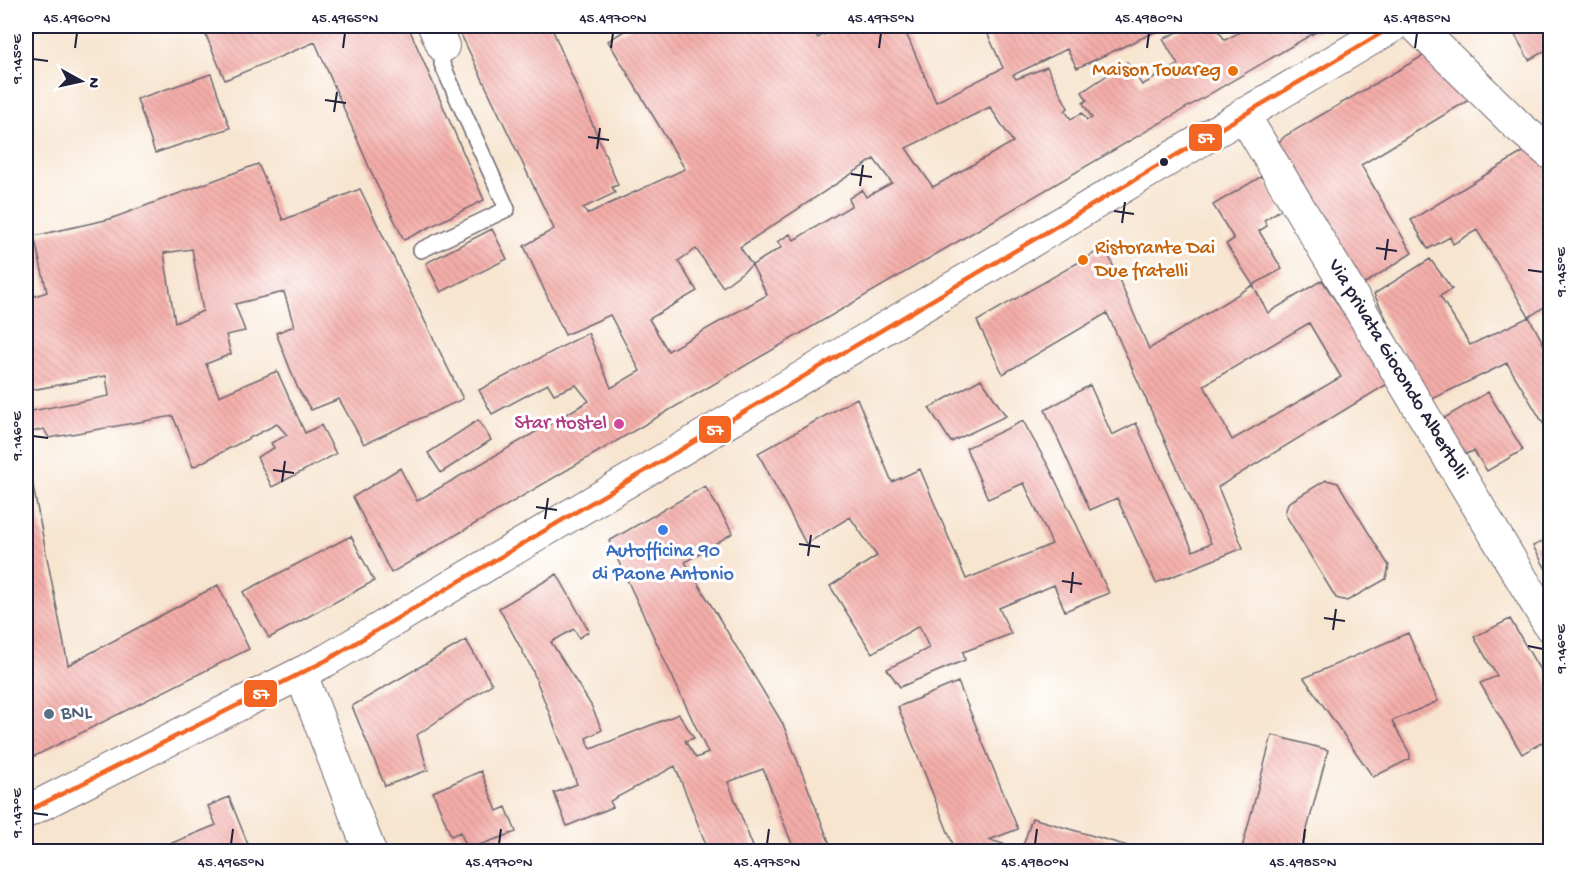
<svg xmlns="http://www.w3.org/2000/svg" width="1576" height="877" font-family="'Gochi Hand',sans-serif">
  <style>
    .building { fill: url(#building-back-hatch); fill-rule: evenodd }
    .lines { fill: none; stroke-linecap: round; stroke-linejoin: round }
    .service-casing { stroke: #6d666f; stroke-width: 18 }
    .minor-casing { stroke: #6d666f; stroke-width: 34 }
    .service { stroke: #fff; stroke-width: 15 }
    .minor { stroke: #fff; stroke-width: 32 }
    .bus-1-casing { stroke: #fff; stroke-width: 9 }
    .bus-1 { stroke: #f26522; stroke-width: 4.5 }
    .ticks { fill: none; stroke: #22223b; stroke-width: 2 }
    .food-dot { fill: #e8710a; stroke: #fff; stroke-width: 2 }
    .bus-dot { fill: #22223b; stroke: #fff; stroke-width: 2 }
    .hotel-dot { fill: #d1479c; stroke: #fff; stroke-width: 2 }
    .shop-dot { fill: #3f7fe0; stroke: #fff; stroke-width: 2 }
    .service-dot { fill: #5c6f8a; stroke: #fff; stroke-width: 2 }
    .labels { text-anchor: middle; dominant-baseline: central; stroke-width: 6; stroke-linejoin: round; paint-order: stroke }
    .food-label { font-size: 20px; fill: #c56008; stroke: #fff; text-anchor: end }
    .street-label { font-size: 20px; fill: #22223b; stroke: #fff }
    .hotel-label { font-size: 20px; fill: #b23c85; stroke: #fff; text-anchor: end }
    .shop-label { font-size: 20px; fill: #366cbe; stroke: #fff }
    .service-label { font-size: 20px; fill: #4e5e75; stroke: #fff; text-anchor: start }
    .line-badge { stroke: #fff; stroke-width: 2 }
    .badge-label { font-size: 16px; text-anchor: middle; font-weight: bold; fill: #fff }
    .neatline { fill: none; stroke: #22223b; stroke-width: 2 }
    .ticks-label { font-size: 15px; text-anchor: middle; fill: #22223b }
  </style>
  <defs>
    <pattern id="building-back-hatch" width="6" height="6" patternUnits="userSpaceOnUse" patternTransform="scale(1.5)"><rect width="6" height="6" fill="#f4ada9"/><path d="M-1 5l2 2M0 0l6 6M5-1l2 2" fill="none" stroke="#d19592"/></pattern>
  </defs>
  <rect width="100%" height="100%" fill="#fff"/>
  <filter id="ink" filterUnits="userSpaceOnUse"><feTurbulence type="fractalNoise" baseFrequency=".0167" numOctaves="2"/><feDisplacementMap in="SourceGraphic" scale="12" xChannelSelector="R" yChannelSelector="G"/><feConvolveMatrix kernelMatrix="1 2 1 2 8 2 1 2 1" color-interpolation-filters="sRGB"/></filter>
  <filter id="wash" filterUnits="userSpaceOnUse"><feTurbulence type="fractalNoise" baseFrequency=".008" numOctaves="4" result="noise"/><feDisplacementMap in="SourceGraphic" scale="24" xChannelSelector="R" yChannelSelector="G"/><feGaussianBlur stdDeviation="1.35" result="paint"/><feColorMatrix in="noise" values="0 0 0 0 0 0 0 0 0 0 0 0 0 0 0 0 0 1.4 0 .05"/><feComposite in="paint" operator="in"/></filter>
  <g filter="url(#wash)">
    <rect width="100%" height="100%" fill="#f7e5d0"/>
    <g id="blocks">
      <path class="building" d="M202,26H408L484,200L404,240L376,183L315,42L225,80Z
        M457,26H551L618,185L612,187L615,193L583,208L587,214L685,169L608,41L632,26H810L818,38L839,26H903L936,102L1003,68L984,26H1106L1108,28L1114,26H1168L1077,68L1067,49L1013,75L1016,79L1047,67L1068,108L1065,111L1071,119L1082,113L1087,120L1092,118L1083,103L1087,100L1082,92L1127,62L1142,85L1178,65L1163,39L1190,26H1215L1225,40L1251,26H1326L391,573L353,497L400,468L417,501L589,401L576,385L554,394L548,384L492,414L479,390L588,333L611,388L640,371L610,315L565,335L524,246L554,229ZM990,107L1013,142L933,187L906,148ZM874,159L892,183L866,197L862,190L849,198L851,206L794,240L790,234L777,242L782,247L752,265L767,295L668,351L649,319L697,291L678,261L696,249L723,287L752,265L740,247Z
        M1510,26H1550V48L1529,60Z
        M1426,54L1472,98L1361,165L1412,253L1361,286L1278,150L1279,142L1285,136Z
        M211,74L230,128L155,153L137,99Z
        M1528,149L1550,168V303L1529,317L1477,230L1453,244L1450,237L1428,249L1411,220Z
        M258,164L283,220L360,189L463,399L364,444L339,399L311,410L298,389L276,333L294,326L284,292L235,304L245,331L226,335L231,354L206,364L219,396L277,371L305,433L321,425L336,454L272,487L257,457L274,448L271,443L287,435L277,424L193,467L173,416L49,438L44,429L26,433V412L109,396L106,376L26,391V314L32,313L26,299L47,292L34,236L110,219ZM192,249L203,311L175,323L164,253Z
        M1262,176L1282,209L1264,220L1267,226L1259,231L1282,269L1253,285L1226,244L1234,239L1213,205Z
        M492,229L507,259L441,292L426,263Z
        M1105,247L1149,349L1253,285L1268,313L1322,280L1389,383L1218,487L1243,548L1156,583L1117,498L1090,510L1045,410L1090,385L1112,435L1136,423L1193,551L1211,543L1107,313L1003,374L977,321ZM1309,323L1341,377L1232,440L1204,385Z
        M1430,259L1452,289L1440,296L1470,345L1529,317L1550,356V440L1543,423L1507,363L1432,399L1413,373L1374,294Z
        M981,379L1006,416L951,442L929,408Z
        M1488,392L1523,450L1487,471L1474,451L1462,455L1441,420Z
        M857,398L892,482L920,469L966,579L1052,544L1024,483L988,499L966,448L1023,421L1050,469L1109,593L1065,611L1054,585L999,608L1011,634L963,652L965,660L900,687L887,669L929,648L919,626L872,653L830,586L877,556L850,517L806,544L758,453Z
        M478,420L491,440L441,473L428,453Z
        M26,450L68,665L218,585L249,649L33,757L26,721Z
        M1326,480L1338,483L1389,566L1386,579L1347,601L1336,598L1285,514L1288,503Z
        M705,486L733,533L685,562L783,724L833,852H795L763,769L728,782L755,852H709L675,766L610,801L613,807L567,826L554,793L577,784L532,669L499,608L557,574L589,631L579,638L574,629L551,642L591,705L602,730L586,738L591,749L679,714L694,738L685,741L696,758L708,753L609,541Z
        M351,536L374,581L269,638L243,592Z
        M1550,538V576L1533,546Z
        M1510,619L1550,687V738L1522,754L1480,683L1497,676L1474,637Z
        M1408,633L1438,701L1392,721L1410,754V759L1373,777L1304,678Z
        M466,640L492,684L417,735L428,770L385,786L352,706Z
        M958,682L1018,829L989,840L1022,849L1032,818L1148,852H978L972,850L956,852L898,707Z
        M1272,735L1328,750L1301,852H1241Z
        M481,771L497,811L506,807L516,832L468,849L460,832L451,836L433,792Z
        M229,797L251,852H150L216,825L208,806Z"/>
    </g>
  </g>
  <g filter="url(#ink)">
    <use href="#blocks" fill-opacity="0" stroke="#6d666f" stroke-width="1.5"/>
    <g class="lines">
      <defs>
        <path id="service" d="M421,250L507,209L442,64L443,46"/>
        <path id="minor" d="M434,26L443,46
          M1416,26L1518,126L1550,153
          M1243,114L1550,626
          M301,674L370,852
          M26,812L327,660L1393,26"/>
      </defs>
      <use href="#service" class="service-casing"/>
      <use href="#minor" class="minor-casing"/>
      <use href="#service" class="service"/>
      <use href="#minor" class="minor"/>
      <defs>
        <path id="bus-1" d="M26,812L327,660L1393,26"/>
      </defs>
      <use href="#bus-1" class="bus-1-casing"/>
      <use href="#bus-1" class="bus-1"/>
    </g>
  </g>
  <path class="ticks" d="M75,48L77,33M343,48L345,33M611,48L613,33M879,48L881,33M1147,48L1149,33M1415,48L1417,33M33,59L48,61M325,100L346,103M334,112L337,92M588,137L609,140M597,149L600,128M851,174L872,177M860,186L863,165M1114,211L1134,214M1122,223L1125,202M1376,248L1397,251M1385,260L1388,239M1528,270L1543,272M33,436L48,438M273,470L294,473M282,482L285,461M536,507L557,510M545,519L548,498M799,544L820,547M808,556L811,535M1062,581L1082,584M1071,593L1073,572M1324,618L1345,621M1333,630L1336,609M1528,646L1543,649M33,813L48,815M231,844L233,829M499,844L501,829M767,844L769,829M1035,844L1037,829M1303,844L1305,829"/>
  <g class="food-dot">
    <circle cx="1233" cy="71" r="6"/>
    <circle cx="1083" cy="260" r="6"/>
  </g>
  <circle class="bus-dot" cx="1164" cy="162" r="5"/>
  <circle class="hotel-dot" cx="619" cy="424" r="6"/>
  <circle class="shop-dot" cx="663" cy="530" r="6"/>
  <circle class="service-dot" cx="49" cy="714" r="6"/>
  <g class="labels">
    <g class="food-label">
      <text x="1221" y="71">Maison Touareg</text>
      <text x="1095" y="249" text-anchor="start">Ristorante Dai<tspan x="1095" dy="23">Due fratelli</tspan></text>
    </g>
    <g class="street-label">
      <text transform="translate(1397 370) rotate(59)">Via privata Giocondo Albertolli</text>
    </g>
    <g class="hotel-label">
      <text x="607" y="424">Star Hostel</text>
    </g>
    <g class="shop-label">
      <text x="663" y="552">Autofficina 90<tspan x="663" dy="23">di Paone Antonio</tspan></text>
    </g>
    <g class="service-label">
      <text x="61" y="714">BNL</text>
    </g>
  </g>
  <g class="line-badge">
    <rect x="1188" y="123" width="35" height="29" rx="6" fill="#f26522"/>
    <rect x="698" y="415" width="34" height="29" rx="6" fill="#f26522"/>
    <rect x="243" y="679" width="35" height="29" rx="6" fill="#f26522"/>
  </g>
  <g class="badge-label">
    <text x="1206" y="143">57</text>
    <text x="715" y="435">57</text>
    <text x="261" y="699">57</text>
  </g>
  <rect width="1576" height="877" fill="none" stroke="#fff" stroke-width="66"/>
  <g transform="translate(81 81) rotate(98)" stroke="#ffffff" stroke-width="4.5" paint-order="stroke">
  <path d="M0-4.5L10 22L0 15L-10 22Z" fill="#22223b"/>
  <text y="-9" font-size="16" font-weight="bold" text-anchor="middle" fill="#22223b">N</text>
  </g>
  <rect x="33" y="33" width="1510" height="811" class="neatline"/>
  <g class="ticks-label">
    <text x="77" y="22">45.4960°N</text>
    <text x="345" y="22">45.4965°N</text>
    <text x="613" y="22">45.4970°N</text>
    <text x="881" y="22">45.4975°N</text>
    <text x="1149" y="22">45.4980°N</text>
    <text x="1417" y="22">45.4985°N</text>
    <text transform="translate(16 59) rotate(-90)" y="5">9.145°E</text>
    <text transform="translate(1560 272) rotate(-90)" y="5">9.145°E</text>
    <text transform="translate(16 436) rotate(-90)" y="5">9.146°E</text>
    <text transform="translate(1560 649) rotate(-90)" y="5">9.146°E</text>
    <text transform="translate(16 813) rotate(-90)" y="5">9.147°E</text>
    <text x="231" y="866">45.4965°N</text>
    <text x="499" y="866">45.4970°N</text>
    <text x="767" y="866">45.4975°N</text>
    <text x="1035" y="866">45.4980°N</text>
    <text x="1303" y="866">45.4985°N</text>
  </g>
</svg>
